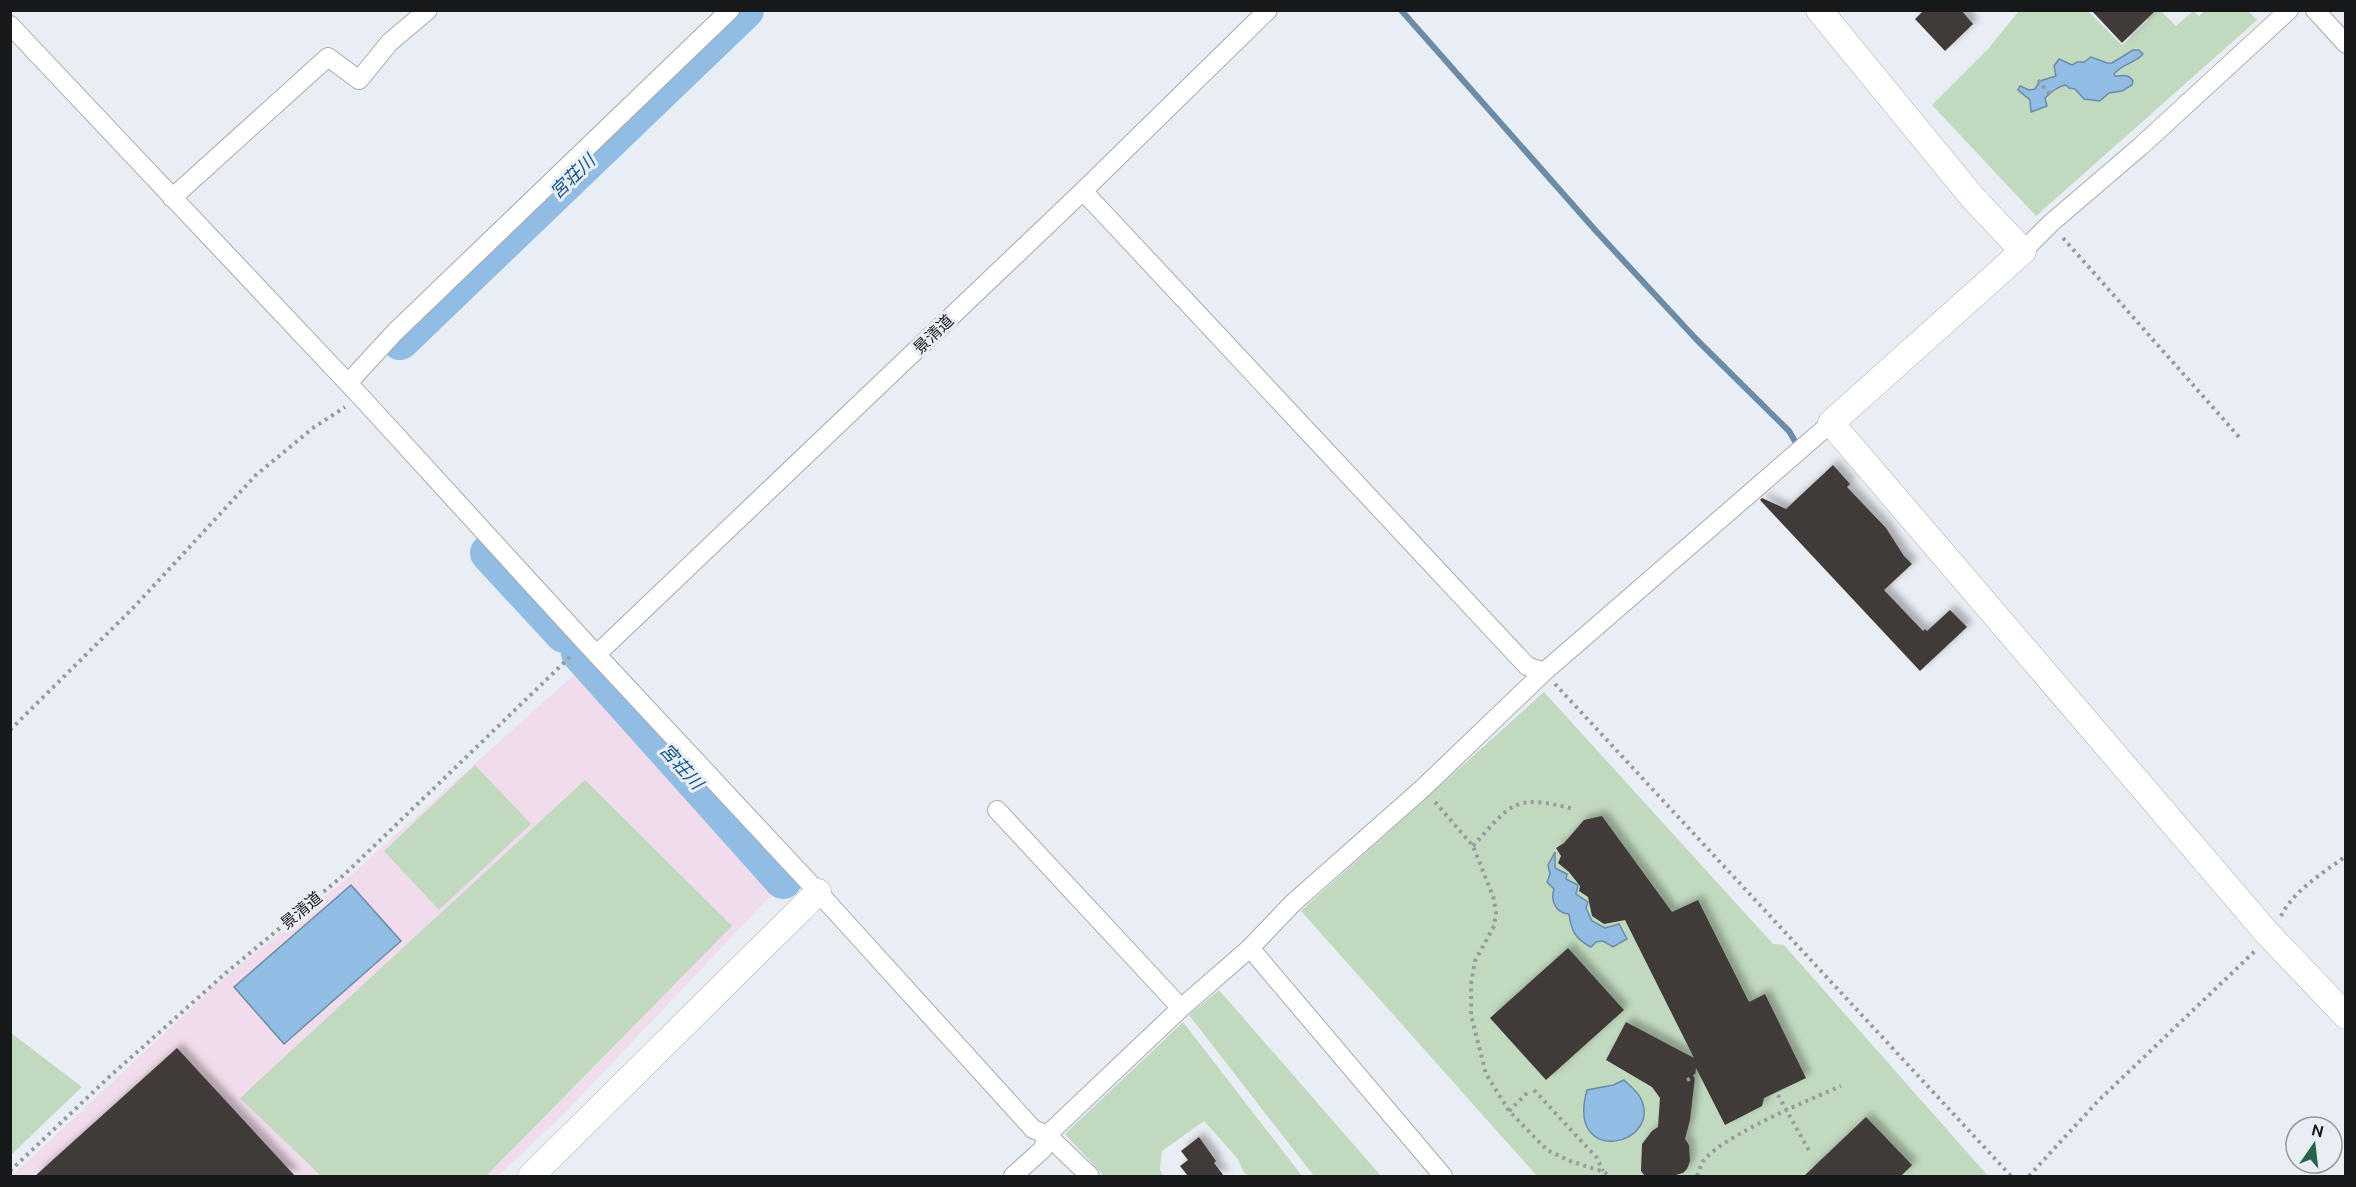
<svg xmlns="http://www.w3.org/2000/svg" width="2356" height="1187" font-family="Ubuntu,'Noto Sans JP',sans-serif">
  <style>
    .education { fill: #f1dceb }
    .green { fill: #c1d9bf }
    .water { fill: #91bce3; stroke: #6c8ba7; stroke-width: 1.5 }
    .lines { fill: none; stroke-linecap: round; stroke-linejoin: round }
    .stream { stroke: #6c8ba7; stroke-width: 6 }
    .river { stroke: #91bce3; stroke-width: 38 }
    .building { fill: #3f3b37; filter: url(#shadow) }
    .street-casing { stroke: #a6aaaf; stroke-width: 20 }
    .secondary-casing { stroke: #a6aaaf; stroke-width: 27 }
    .path { stroke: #989a9f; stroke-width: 4; stroke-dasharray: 3 4.5; stroke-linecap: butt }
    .street { stroke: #fff; stroke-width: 18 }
    .secondary { stroke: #fff; stroke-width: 26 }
    .labels { text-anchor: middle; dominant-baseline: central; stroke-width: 6; stroke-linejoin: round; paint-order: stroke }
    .street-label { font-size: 16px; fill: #17181a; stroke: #e9edf4 }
    .water-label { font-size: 18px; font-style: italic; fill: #105384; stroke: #e9edf4 }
  </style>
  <defs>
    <filter id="shadow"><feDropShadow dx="5.5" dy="-5.5" stdDeviation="3" flood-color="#0004"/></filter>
  </defs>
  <rect width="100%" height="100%" fill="#e9edf4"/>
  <path class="education" d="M578,671L778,888L563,1115L498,1176H12L217,984L350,876Z"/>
  <path class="green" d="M2019,11H2088L2122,45L2148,20L2146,17L2153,11H2161L2176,26L2193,11L2199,16L2205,11H2248L2257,20L2036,216L1932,105L1988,49Z
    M1544,692L1773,944L1784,945L1988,1176H1537L1301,911Z
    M475,765L531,824L439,910L384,851Z
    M585,780L732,926L486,1176H321L240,1098Z
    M1219,990L1381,1176H1314L1189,1015Z
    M1183,1022L1302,1176H1250L1244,1173L1238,1159L1204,1121L1162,1151L1160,1169L1163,1176H1104L1065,1134Z
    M11,1033L82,1087L11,1155Z"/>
  <path class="water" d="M2133,50H2139L2143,54C2134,64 2123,63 2114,74L2115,76C2122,76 2128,73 2133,81L2132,85L2122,91L2109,93L2100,101L2084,99L2075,89L2069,88L2066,85C2058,86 2050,93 2045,98L2047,106L2031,112L2030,100L2018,90L2020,86L2029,90L2035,89L2040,81L2056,76L2054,66L2059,59L2072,65L2077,62H2084L2091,57L2107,63H2112Z
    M1555,852V868L1567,874L1566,879L1578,885L1576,894L1588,902L1586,908L1592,921L1605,928L1619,924L1627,939L1613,947L1603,941L1596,942L1591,947C1575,939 1571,930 1569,914C1556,913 1550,901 1554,889L1547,882L1550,874L1548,865Z
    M351,885L401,941L284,1044L234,987Z
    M1624,1080C1629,1085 1636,1090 1640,1097C1665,1145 1565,1169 1587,1090L1613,1085Z"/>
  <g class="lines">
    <path class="stream" d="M1401,10L1596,231L1696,339L1789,431L1796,443"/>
    <path class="river" d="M400,341L745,10
      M489,553L564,634
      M580,653L783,880"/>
  </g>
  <path class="building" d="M1924,10H1961L1973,24L1945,51L1915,19Z
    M2091,10H2156L2122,43Z
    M1833,465L1850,484L1847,487L1886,528L1904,556L1912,564L1884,590L1923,631L1925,629L1927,631L1950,610L1967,627L1920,671L1760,500L1762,498L1786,509Z
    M1602,816L1672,912L1698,900L1749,1002L1765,994L1806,1078L1764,1098L1762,1106L1725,1125L1696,1068L1690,1120L1685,1139L1689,1145L1690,1161L1687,1169L1683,1173L1672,1176H1645L1641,1171L1642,1144L1652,1131L1658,1127L1660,1098L1652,1087L1606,1060L1626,1022L1694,1058L1625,920L1604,924L1592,916L1588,897L1579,891L1580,886L1569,872L1558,863L1561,856L1556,848L1564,843L1584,820Z
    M1568,948L1624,1010L1546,1080L1490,1018Z
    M177,1048L295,1176H35Z
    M1866,1117L1912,1165L1901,1176H1804Z
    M1199,1137L1216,1161L1214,1163L1224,1176H1188L1180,1166L1188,1160L1181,1151Z"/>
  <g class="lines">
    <defs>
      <path id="street" d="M2315,10L2346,44
        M10,25L361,397L584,641L818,892L1033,1129L1047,1135L1090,1176
        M1083,191L1527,666L1544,672
        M172,198L328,57L359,80L390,42L428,10
        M2023,251L2051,223L2141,146L2289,10
        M348,383L395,332L730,10
        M597,654L1083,191L1268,10
        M997,810L1181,1008
        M1250,948L1443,1176
        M1013,1176L1043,1149L1047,1135L1181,1008L1250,948L1293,903L1423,788L1544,672L1831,423"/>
      <path id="secondary" d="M1819,10L1973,198L2023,251L1831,423L2267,933L2346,1016
        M531,1176L818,892"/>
    </defs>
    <use href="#street" class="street-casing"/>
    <use href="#secondary" class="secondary-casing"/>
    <path class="path" d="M2038,80L2050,95
      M2063,238L2240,438
      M1555,684L2011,1176
      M10,730L135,606L256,475L313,428L345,407
      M1435,802L1473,846L1494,899L1496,913L1494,926L1475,961L1471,984V1015L1486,1074L1509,1111L1547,1150L1570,1161L1604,1172L1610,1176
      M1473,846C1513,802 1513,794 1574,809
      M2281,916C2294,890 2323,873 2346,856
      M1687,1080L1698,1075
      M1534,1090L1597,1158L1603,1171
      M1778,1095L1811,1154
      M1509,1111L1527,1093
      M10,1171L108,1078L227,972L345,874L573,654
      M1697,1176C1699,1172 1700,1167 1702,1163C1717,1138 1811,1099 1841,1086
      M2029,1176L2098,1101L2255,951"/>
    <use href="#street" class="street"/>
    <use href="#secondary" class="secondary"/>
  </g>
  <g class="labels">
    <g class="street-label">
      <text transform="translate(933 334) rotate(-44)">景清道</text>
      <text transform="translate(301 910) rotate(-40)">景清道</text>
    </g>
    <g class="water-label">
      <text transform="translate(572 176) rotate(-44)">宮荘川</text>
      <text transform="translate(682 766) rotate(48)">宮荘川</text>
    </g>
  </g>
  <rect width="2356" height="1187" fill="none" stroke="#17181a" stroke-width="24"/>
  <g transform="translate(2314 1145) rotate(14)"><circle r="28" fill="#e9edf4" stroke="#95989d" stroke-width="1.5"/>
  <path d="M0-4.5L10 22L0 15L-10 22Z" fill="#28644d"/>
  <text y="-9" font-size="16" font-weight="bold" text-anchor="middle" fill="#17181a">N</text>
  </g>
</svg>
